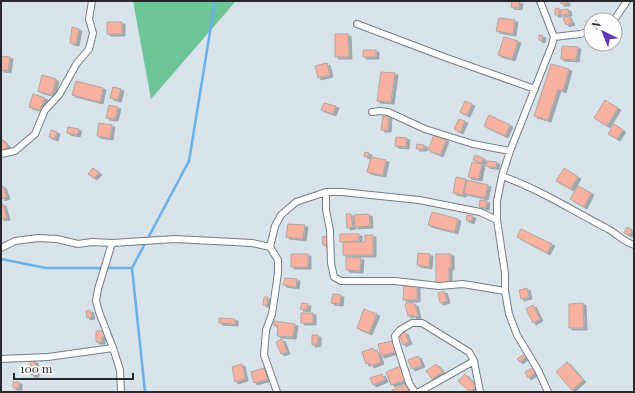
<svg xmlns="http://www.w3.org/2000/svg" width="635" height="393" font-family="'Playfair Display',serif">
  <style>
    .forest { fill: #6dc598 }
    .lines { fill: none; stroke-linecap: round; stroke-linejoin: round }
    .stream { stroke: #69b1e8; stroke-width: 2.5 }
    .building { fill: #f8b29f; stroke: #b1a5a2; filter: url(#shadow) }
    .minor-casing { stroke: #747d84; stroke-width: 8 }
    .minor { stroke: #fff; stroke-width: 6 }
  </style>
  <defs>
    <filter id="shadow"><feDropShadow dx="3" dy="2" stdDeviation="0" flood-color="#0004"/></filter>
  </defs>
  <rect width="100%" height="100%" fill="#d9e3ea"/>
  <path class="forest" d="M133,1H236L151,99Z"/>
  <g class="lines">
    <path class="stream" d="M1,259L46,268H132
      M145,392L132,268L189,161L215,1"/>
  </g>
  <path class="building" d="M512,1L520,2L519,8L511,7Z
    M561,1H567V4H561Z
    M559,8V15H555V9Z
    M568,9L569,14L561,15L560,10Z
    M568,16L572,23L566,25L563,18Z
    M499,18L515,20L513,34L496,31Z
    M107,22H122V34H107Z
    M72,27L79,29L76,44L70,43Z
    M335,34H348L349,57H335Z
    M539,35L543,36L542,41L539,40Z
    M504,37L518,41L512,59L498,55Z
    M562,46L578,47L576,60L561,59Z
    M363,50H376V57H363Z
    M1,56L10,57L8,71L1,70Z
    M327,63L330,75L318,78L315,66Z
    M551,64L569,69L563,91L558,89L548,120L534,116Z
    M381,72L395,73L391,102L377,101Z
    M42,75L56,79L52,95L38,91Z
    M76,81L103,88L100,102L72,95Z
    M113,87L121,89L118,100L110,98Z
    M33,94L45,98L40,110L29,107Z
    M605,100L618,108L607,126L594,118Z
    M465,101L472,104L467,115L460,112Z
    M324,103L336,106L333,114L321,110Z
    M109,105L118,107L115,119L106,118Z
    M489,115L510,125L505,136L484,126Z
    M383,116H389L388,130H381Z
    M459,119L465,121L460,132L454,129Z
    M99,123L112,125L110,138L97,136Z
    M614,124L623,130L617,139L608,134Z
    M68,127L79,129L77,135L67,133Z
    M51,130L57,132L55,139L49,137Z
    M434,135L446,140L440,155L428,150Z
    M396,137L407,138L406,147L395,146Z
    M1,139H2L8,146L1,152Z
    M417,144L424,145V149H416Z
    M365,152L369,153V157L364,156Z
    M475,155L483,158L482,163L473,160Z
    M371,157L386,160L383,175L367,172Z
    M487,161L497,162L496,168L486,166Z
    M472,162L482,164L479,179L468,177Z
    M93,168L99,173L94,178L88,174Z
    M564,168L578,177L571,189L556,181Z
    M456,177L466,179L463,195L453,193Z
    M467,180L488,185L485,198L464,193Z
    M1,186H3L7,197L2,199Z
    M578,186L591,193L584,207L570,199Z
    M480,200L487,201L486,208L479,207Z
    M1,204H3L7,218L1,219Z
    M432,212L458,219L455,232L428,225Z
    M346,214H351L353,227L347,228Z
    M369,214L370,226L355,227L354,215Z
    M467,215L473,216L471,222L466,220Z
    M288,224L305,225L303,239L286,237Z
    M627,227L632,230L629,235L624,233Z
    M521,229L552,244L547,253L517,237Z
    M340,234H359V241L340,242Z
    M365,235H373V255H343V242H365Z
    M329,236V245H323L322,237Z
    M418,253L430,254L429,267L417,265Z
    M291,254H308V267H291Z
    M436,254H451V268H449V283H436Z
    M346,257L361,258L360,271L346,270Z
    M285,278L297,279L296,287L283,285Z
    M404,286H417V300H403Z
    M527,288L529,297L521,299L519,290Z
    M444,291L447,301L440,303L438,293Z
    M333,294L341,295L340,304L331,303Z
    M264,297H268L267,305H263Z
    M411,302L412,304H415L418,316L414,317L413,315L408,316L405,304Z
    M302,303L308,304L307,310L300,309Z
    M583,303L584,328H569V304Z
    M533,305L540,319L533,323L526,309Z
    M364,309L377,314L369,333L357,328Z
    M90,310L92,317L87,318L86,311Z
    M301,313H313V323H301Z
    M219,318L235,319V324L219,323Z
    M274,321L295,324L293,337L277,336L278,326H274Z
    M96,331H106V337H102V342H96Z
    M405,332L409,342L403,345L399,334Z
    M312,335H318V344L312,345Z
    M282,339L287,352L281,354L276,342Z
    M393,341L395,352L381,356L378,344Z
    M373,348L375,351L377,350L381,362L371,366L370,363L366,364L362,352Z
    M523,355L525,358L520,362L517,359Z
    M418,356L422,365L412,369L408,360Z
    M30,361H35L36,375H31Z
    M567,362L583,380L572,390L556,372Z
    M242,364L245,379L235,382L232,367Z
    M436,364L443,372L432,379L426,371Z
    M401,366L406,380L391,385L386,372Z
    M264,368L268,379L254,383L251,372Z
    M532,368L536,373L528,378L525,372Z
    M382,374L385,380L373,385L370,378Z
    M465,374L476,386L470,392L458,381Z
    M13,382H19V388H13Z
    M406,384L409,392H393L392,390Z"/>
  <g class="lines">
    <defs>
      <path id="minor" d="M540,1L554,37L552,45L510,151L502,176L497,201V220L505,273V291L509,314L517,335L538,370L548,392
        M614,20L627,1
        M357,24L447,58L535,89
        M554,37L580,34L591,31
        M372,112L380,111L388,112L425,129L473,144L510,151
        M1,154L15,151L35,134L45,110L59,95L77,63L89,49L93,33L89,19L92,1
        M502,176C539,189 573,211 608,229C617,234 624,242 634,245
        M326,192V210L330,230L331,263L334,277L341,281H395L439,286L463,284L505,291
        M112,243L98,289L96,301L99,312L113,348L120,370L121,392
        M270,247L278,260V273L272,314L266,330L264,355L277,392
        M1,248L15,241L38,238L57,239L78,244L92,242L112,243L175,239L252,243L270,247L275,226L281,215L296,202L326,192H342L419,200L480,212L497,220
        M1,359L48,357L113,348
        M417,392L414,391L409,383L396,342L395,336L400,330L412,323H422L469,352L474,361
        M419,392L474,361L480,392"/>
    </defs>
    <use href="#minor" class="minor-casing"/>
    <use href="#minor" class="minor"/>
  </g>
  <rect width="635" height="393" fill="none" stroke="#25292c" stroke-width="4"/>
  <g transform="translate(603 32) rotate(317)"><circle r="19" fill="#ffffff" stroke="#a8a9ab"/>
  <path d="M0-3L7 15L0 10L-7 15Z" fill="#603ab2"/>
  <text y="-6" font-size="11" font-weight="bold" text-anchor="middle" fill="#25292c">N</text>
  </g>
  <path d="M14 373v6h119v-6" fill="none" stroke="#25292c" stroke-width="2"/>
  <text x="20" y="373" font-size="12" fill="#25292c" stroke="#ffffff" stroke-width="3" paint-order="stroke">100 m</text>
</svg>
